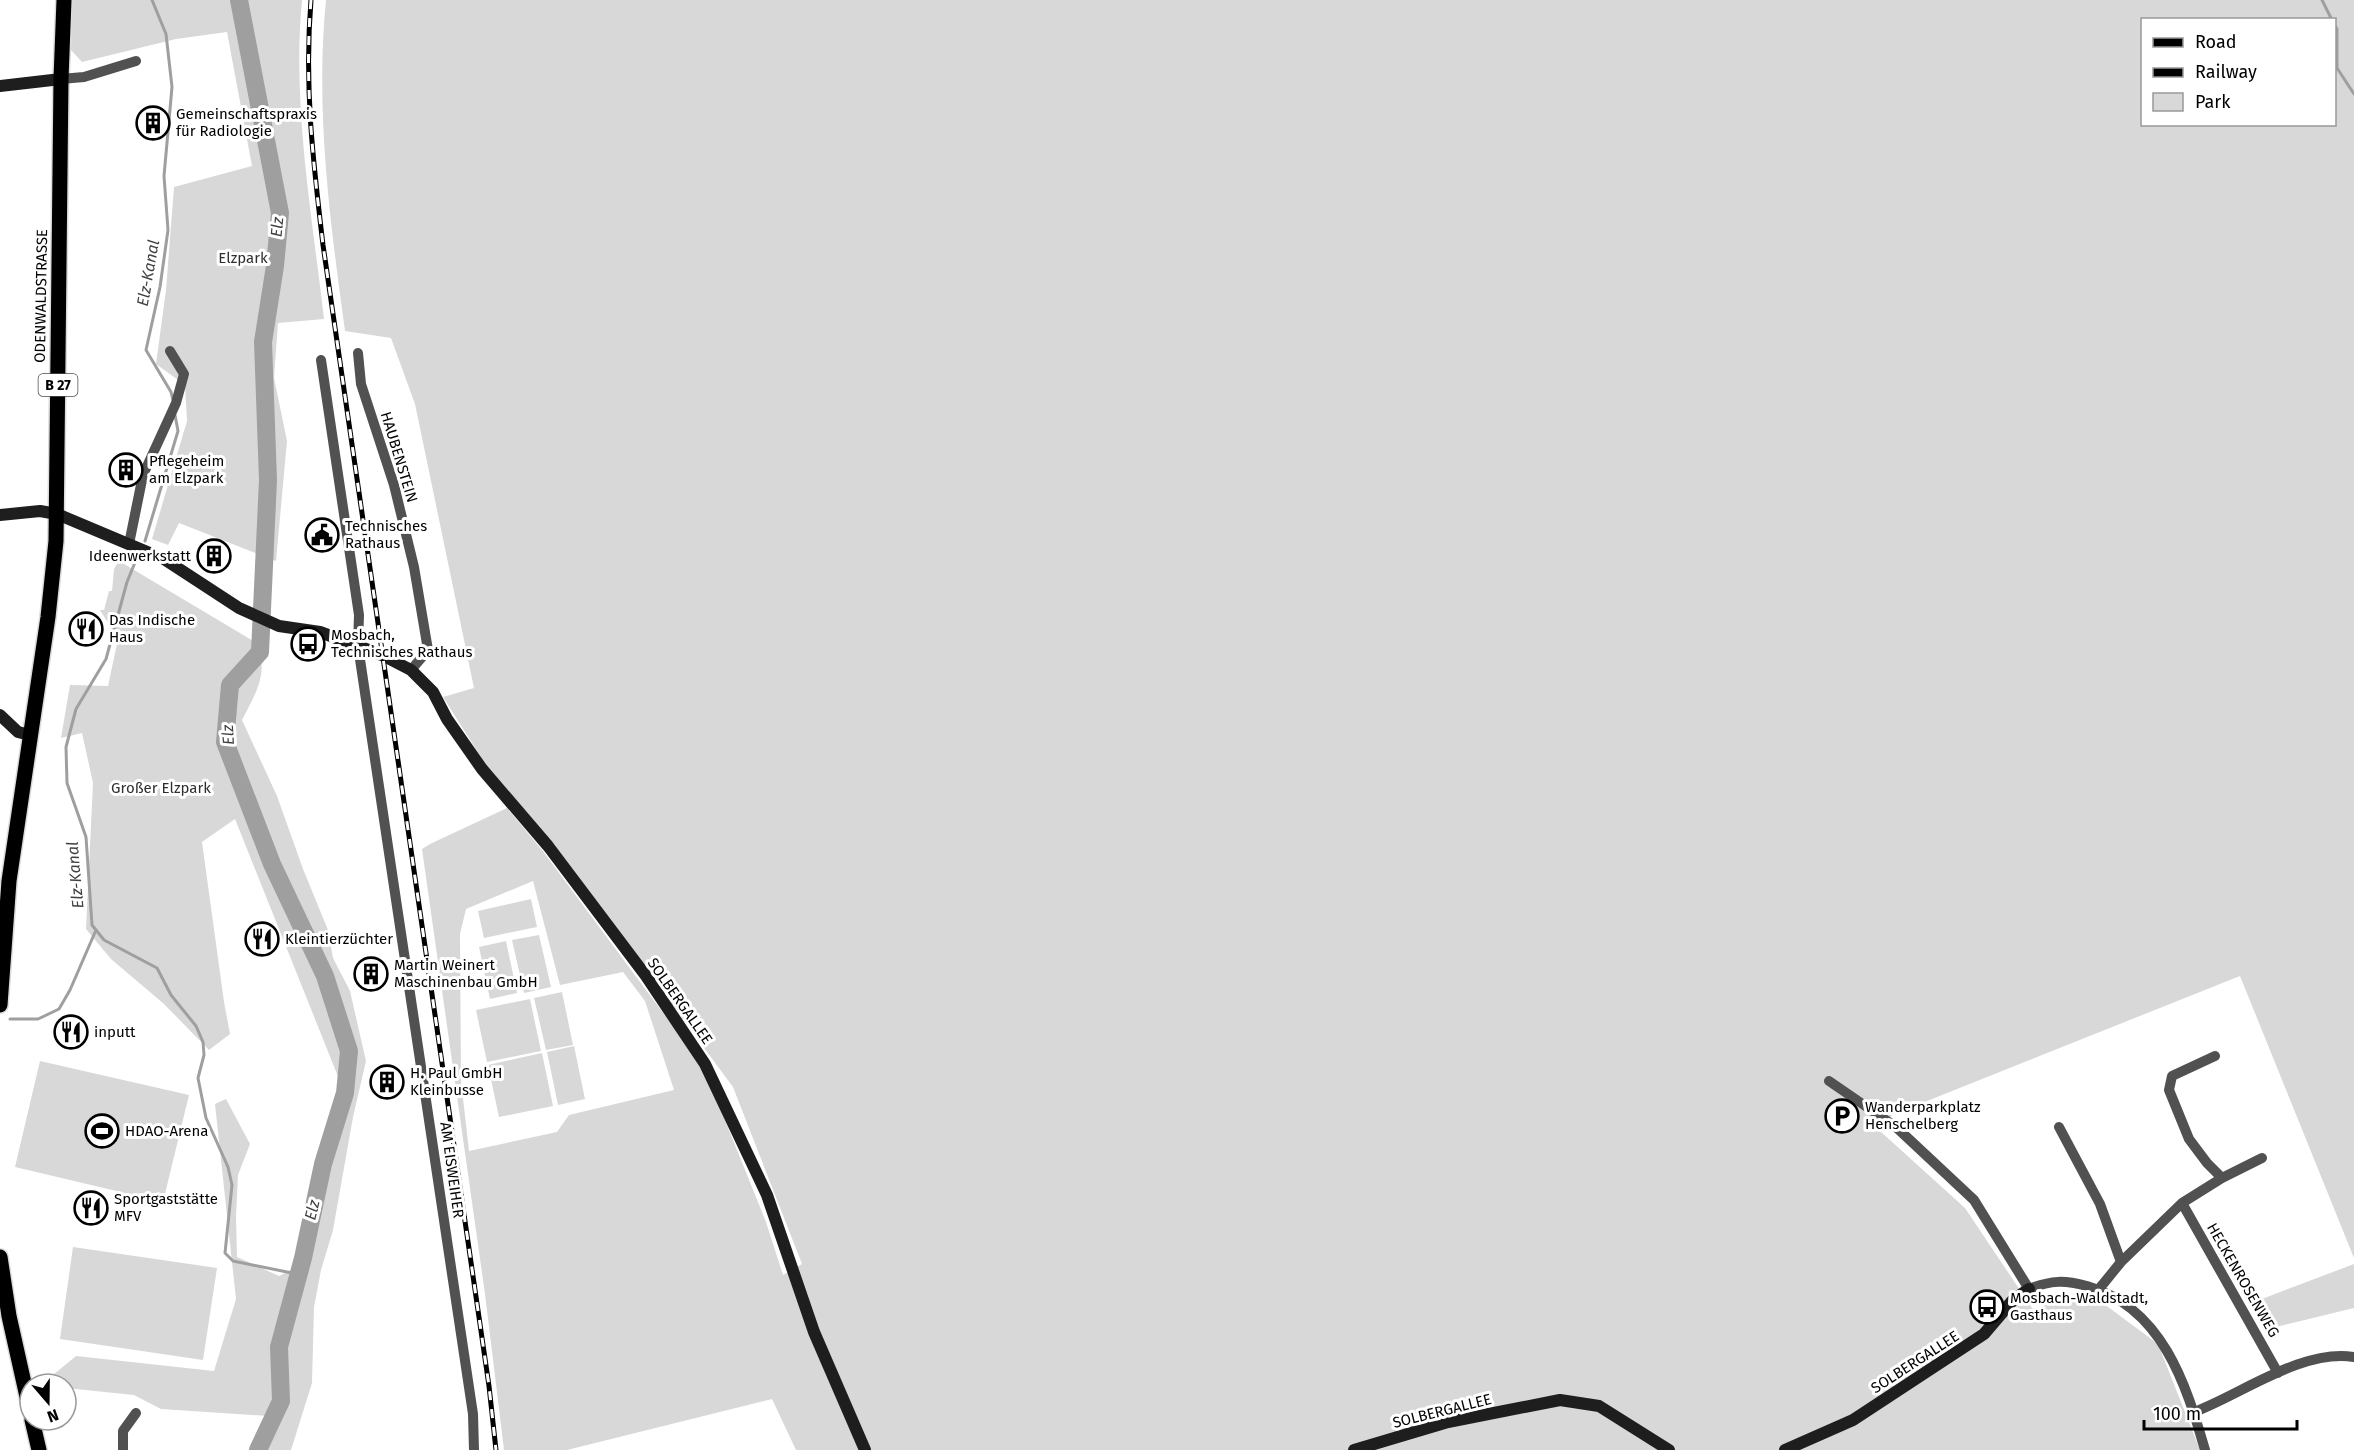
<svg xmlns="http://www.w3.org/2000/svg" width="2354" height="1450" font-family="'Fira Sans',sans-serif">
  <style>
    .green { fill: #d8d8d8; fill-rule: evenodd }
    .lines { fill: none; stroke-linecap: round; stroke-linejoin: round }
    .stream { stroke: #9f9f9f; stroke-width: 3 }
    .river { stroke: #9f9f9f; stroke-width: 18 }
    .primary-casing { stroke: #dbdbdb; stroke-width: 18 }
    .street { stroke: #515151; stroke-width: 10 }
    .secondary { stroke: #1e1e1e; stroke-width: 12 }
    .primary { stroke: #000; stroke-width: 15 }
    .rail-casing { stroke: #000; stroke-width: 5 }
    .rail { stroke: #fff; stroke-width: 3; stroke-dasharray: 9; stroke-linecap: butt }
    .labels { text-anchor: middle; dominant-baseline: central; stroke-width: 6; stroke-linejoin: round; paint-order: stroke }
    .shield { fill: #fff; stroke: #4c4c4c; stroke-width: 1.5 }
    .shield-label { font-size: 14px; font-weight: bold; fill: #000 }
    .poi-label { font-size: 15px; fill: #000; stroke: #fff; text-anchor: start }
    .park-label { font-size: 15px; fill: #2f2f2f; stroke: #fff }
    .street-label { font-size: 15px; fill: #000; stroke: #fff }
    .water-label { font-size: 16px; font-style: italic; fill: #404040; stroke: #fff }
  </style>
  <rect width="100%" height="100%" fill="#fff"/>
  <path class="green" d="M72,0H302C292,106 312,214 324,319L278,323L274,378L287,441L276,561L179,523L168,545L152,539L187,421L185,385L156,364L166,290L174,187L252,166L227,32L176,39L82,62L71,50Z
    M326,0H2354V1258L2240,976L1892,1115L1880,1131L1965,1208L2034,1311L2061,1297L2100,1301L2158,1344L2200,1450H796L772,1399L567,1450H504L485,1294L422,849L430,844L507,808L542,850L704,1068L766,1222L783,1275L802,1264L733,1087L554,845L486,765L443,697L474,688L415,404L391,338L345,331C330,222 315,110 326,0ZM2142,20H2334V124H2142ZM533,881L560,985L623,972L645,1001L674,1090L569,1115L557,1132L469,1151L461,1081L460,934L466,909Z
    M119,561L255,642C271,671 255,694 242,720L277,796L303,869L328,930L333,958L350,991L366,1061L353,1117L333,1230L321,1270L314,1307L312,1383L291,1450H250L268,1416L161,1409L134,1395L66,1388V1384H42L76,1356L214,1371L236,1299L215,1104L226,1099L250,1144L238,1175L236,1217L237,1257L279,1276L293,1269L343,1089L235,819L202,842L224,1002L230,1034L209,1050L164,1004L111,959L86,929L93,783L82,733L61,738L70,685L108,686L118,639L100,610H104L109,591H112L114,569Z
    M531,899L537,927L484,938L478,911Z
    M539,935L551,987L524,993L512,940Z
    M506,941L517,993L490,999L479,947Z
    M562,992L573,1045L546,1050L534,998Z
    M530,999L541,1051L487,1062L476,1010Z
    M574,1046L585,1099L558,1105L547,1052Z
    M542,1053L553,1106L499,1117L488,1065Z
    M40,1061L189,1095L163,1202L15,1167Z
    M73,1247L217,1268L203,1360L60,1339Z
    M2354,1264V1308L2276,1327L2254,1302Z"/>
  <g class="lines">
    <path class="stream" d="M152,0L166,34L172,87L164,176L168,230L160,287L146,350L171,392L173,400
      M2322,0L2332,20
      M2334,24L2337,29V68L2354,94
      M145,541L178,431L175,415
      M136,560L127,582L106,659L76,709L66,747L67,783L86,837L92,925L104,940L157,968L171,995L196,1026L203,1042L204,1055L198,1078L206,1118L228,1167L232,1185L225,1253L233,1261L297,1274
      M10,1019H38L59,1009L70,990L96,930"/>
    <path class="river" d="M239,0L280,213L275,266L263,342L268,480L260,652L230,685L225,742L272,864L325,976L349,1051L345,1093L323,1164L303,1258L279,1347L281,1401L258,1450"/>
    <defs>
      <path id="primary" d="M0,1005L9,881L48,617L56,541L61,79L64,0
        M0,1257L9,1316L30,1410
        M32,1420L39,1450"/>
    </defs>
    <use href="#primary" class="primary-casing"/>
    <path class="street" d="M61,79L84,77L136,61
      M358,353L361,384L394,485L414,567L428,650L411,670
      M321,360L359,615L358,646L473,1414L474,1450
      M129,544L143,475L176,403L184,374L170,351
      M2215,1056L2172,1076L2169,1090L2189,1139L2207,1163L2222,1178
      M1829,1081L1896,1127L1974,1200L2029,1289C2052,1280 2064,1280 2087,1286C2162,1307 2186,1384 2205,1450
      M2059,1127L2100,1204L2121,1262
      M2182,1203L2278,1373
      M2099,1289L2121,1262L2182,1203L2222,1178L2262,1158
      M2194,1412C2240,1395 2303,1348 2354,1357
      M123,1450V1431L136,1413"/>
    <path class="secondary" d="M0,86L61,79
      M0,515L40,511L57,514L164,559L239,608L279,626L320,632L382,655L411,670L433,692L447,719L482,769L548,846L646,976L705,1064L767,1195L814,1332L865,1450
      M0,715L18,732L30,735
      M1354,1450L1448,1422L1560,1400L1599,1406L1669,1450
      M1785,1450L1853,1420L1984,1334L2013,1300L2029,1289"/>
    <use href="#primary" class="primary"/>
    <defs>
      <path id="rail" d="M311,0C304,85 313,161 323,245L489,1386L496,1450"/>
    </defs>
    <use href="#rail" class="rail-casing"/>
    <use href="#rail" class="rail"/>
  </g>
  <defs>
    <symbol id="building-ring" viewBox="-11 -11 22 22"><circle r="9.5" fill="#fff" stroke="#000" stroke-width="1.5"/><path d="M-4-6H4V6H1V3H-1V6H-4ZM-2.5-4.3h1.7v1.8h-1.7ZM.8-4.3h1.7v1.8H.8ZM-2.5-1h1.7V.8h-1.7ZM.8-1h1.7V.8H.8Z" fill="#000"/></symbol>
    <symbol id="civic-ring" viewBox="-11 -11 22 22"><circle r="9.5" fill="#fff" stroke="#000" stroke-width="1.5"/><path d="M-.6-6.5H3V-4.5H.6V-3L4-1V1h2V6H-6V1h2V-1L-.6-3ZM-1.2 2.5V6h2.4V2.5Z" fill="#000"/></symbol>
    <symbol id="restaurant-ring" viewBox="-11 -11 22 22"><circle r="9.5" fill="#fff" stroke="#000" stroke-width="1.5"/><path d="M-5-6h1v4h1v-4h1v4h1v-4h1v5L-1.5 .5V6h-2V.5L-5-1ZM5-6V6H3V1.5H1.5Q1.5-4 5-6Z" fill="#000"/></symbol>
    <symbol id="bus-ring" viewBox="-11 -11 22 22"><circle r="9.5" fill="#fff" stroke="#000" stroke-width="1.5"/><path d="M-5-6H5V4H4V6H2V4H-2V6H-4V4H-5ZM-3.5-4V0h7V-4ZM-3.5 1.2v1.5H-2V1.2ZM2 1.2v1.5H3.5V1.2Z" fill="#000"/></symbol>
    <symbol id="parking-ring" viewBox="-11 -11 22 22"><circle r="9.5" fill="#fff" stroke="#000" stroke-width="1.5"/><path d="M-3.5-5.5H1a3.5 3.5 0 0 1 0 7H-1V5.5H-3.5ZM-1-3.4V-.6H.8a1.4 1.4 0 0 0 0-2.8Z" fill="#000"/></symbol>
    <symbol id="stadium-ring" viewBox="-11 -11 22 22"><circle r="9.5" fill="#fff" stroke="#000" stroke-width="1.5"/><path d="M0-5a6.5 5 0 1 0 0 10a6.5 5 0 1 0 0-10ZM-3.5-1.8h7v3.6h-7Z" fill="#000"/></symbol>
  </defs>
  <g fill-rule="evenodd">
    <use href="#building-ring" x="134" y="104" width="38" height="38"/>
    <use href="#building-ring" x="107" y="451" width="38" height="38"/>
    <use href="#civic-ring" x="303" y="516" width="38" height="38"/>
    <use href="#building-ring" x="195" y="537" width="38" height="38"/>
    <use href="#restaurant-ring" x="67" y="610" width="38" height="38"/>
    <use href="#bus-ring" x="289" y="625" width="38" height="38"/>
    <use href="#restaurant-ring" x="243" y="920" width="38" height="38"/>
    <use href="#building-ring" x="352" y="955" width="38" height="38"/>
    <use href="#restaurant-ring" x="52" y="1013" width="38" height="38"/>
    <use href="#building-ring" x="368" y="1063" width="38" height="38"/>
    <use href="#parking-ring" x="1823" y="1097" width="38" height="38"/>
    <use href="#stadium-ring" x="83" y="1112" width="38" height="38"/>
    <use href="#restaurant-ring" x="72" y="1189" width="38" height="38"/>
    <use href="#bus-ring" x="1968" y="1288" width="38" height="38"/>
  </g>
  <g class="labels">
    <rect class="shield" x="38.5" y="374" width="39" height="22" rx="4.5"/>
    <g class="shield-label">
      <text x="58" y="385">B 27</text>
    </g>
    <g class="poi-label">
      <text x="176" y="114">Gemeinschaftspraxis<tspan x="176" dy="17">für Radiologie</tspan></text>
      <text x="149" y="461">Pflegeheim<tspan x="149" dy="17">am Elzpark</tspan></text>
      <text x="345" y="526">Technisches<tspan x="345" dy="17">Rathaus</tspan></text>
      <text x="191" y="556" text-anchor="end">Ideenwerkstatt</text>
      <text x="109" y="620">Das Indische<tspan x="109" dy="17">Haus</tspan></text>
      <text x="331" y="635">Mosbach,<tspan x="331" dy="17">Technisches Rathaus</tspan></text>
      <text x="285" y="939">Kleintierzüchter</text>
      <text x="394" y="965">Martin Weinert<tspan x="394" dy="17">Maschinenbau GmbH</tspan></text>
      <text x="94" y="1032">inputt</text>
      <text x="410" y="1073">H. Paul GmbH<tspan x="410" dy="17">Kleinbusse</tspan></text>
      <text x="1865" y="1107">Wanderparkplatz<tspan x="1865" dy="17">Henschelberg</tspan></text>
      <text x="125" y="1131">HDAO-Arena</text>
      <text x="114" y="1199">Sportgaststätte<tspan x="114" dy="17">MFV</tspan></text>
      <text x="2010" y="1298">Mosbach-Waldstadt,<tspan x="2010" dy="17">Gasthaus</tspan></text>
    </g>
    <g class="park-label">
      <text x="243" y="258">Elzpark</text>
      <text x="161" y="788">Großer Elzpark</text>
    </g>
    <g class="street-label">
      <text transform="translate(41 296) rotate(-89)">ODENWALDSTRASSE</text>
      <text transform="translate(399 457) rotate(73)">HAUBENSTEIN</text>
      <text transform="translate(680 1001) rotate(55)">SOLBERGALLEE</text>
      <text transform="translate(452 1170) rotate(82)">AM EISWEIHER</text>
      <text transform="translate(2243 1280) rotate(60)">HECKENROSENWEG</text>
      <text transform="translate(1915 1362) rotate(-33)">SOLBERGALLEE</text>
      <text transform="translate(1442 1411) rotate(-14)">SOLBERGALLEE</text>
    </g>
    <g class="water-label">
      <text transform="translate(277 227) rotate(-85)">Elz</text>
      <text transform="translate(148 273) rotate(-80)">Elz-Kanal</text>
      <text transform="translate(228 735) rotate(-93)">Elz</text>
      <text transform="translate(75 875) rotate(-95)">Elz-Kanal</text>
      <text transform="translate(312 1210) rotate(-76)">Elz</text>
    </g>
  </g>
  <rect x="2141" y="18" width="195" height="108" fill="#ffffff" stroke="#999999" stroke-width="1.5"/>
  <rect x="2153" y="38" width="30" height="9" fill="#000000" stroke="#999999" stroke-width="1.5"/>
  <text x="2195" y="48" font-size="18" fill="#000000">Road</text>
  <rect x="2153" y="68" width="30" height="9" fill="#000000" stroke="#999999" stroke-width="1.5"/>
  <text x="2195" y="78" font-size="18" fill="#000000">Railway</text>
  <rect x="2153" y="93" width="30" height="18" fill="#d8d8d8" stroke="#999999" stroke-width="1.5"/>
  <text x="2195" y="108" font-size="18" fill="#000000">Park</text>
  <g transform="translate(48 1402) rotate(160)"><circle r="28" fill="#ffffff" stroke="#999999" stroke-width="1.5"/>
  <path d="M0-4.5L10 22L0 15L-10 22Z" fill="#000000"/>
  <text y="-9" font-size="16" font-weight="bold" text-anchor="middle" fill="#000000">N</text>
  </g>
  <path d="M2144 1420v9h153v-9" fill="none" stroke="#000000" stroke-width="3"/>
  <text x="2153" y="1420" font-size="18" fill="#000000" stroke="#ffffff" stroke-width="4.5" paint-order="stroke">100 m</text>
</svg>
